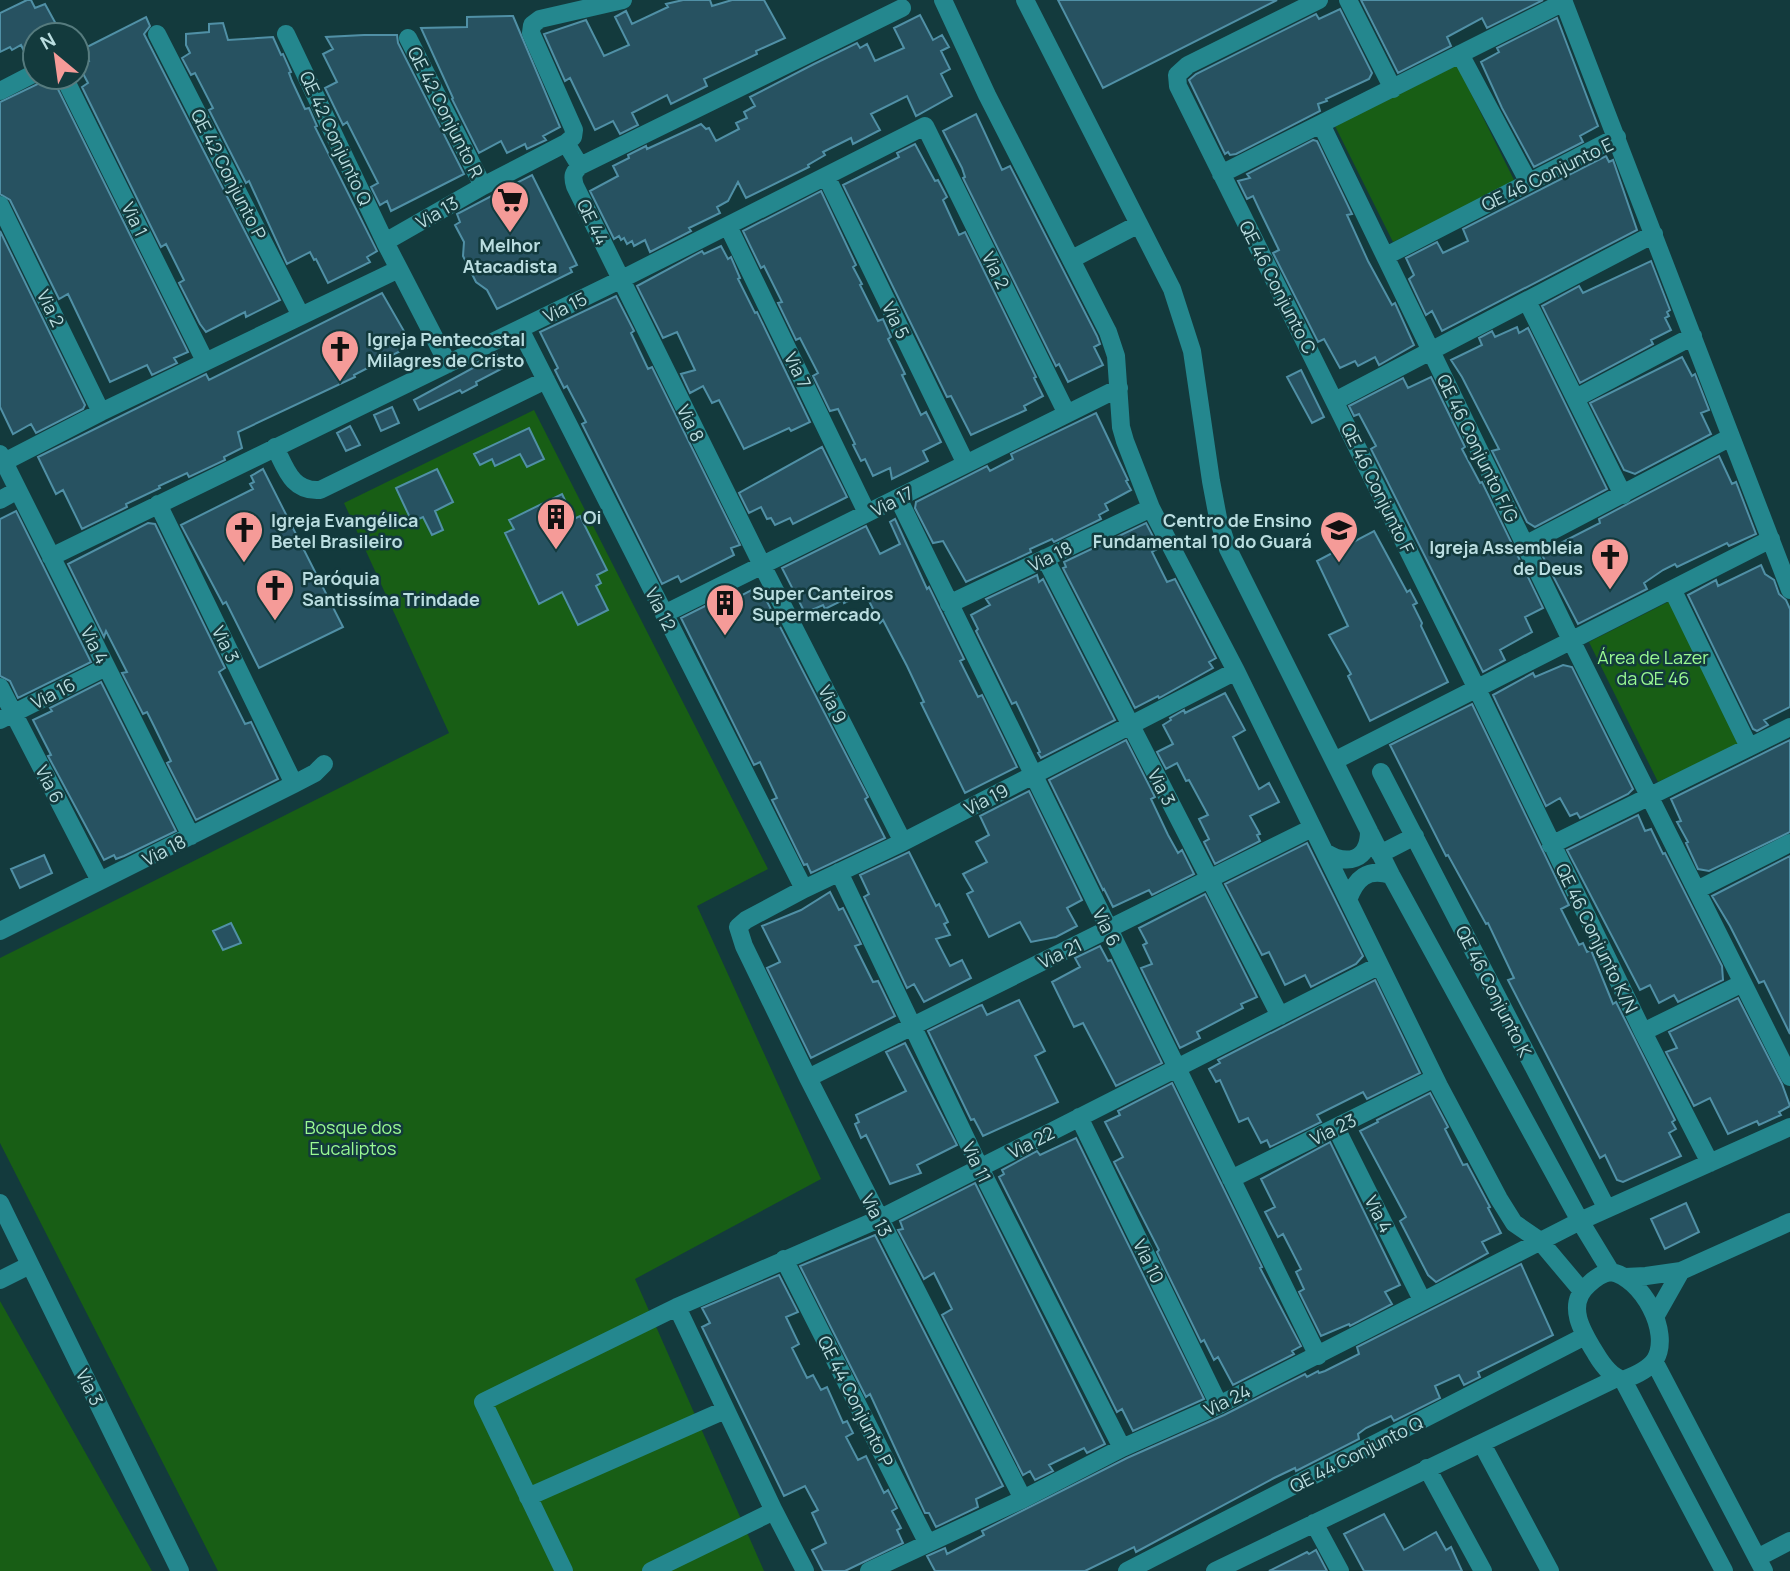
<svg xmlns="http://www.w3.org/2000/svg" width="1790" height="1571" font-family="Manrope,sans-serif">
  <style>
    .green { fill: #185e15 }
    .building { fill: #275261; stroke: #5090a6; stroke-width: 2 }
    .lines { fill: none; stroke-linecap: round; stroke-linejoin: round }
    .minor { stroke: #24878e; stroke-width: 18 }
    .labels { text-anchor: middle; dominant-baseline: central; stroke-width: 5; stroke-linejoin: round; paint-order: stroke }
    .street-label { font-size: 18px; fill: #badde0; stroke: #133a3d }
    .poi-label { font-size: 18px; font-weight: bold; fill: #badde0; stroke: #133a3d; text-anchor: start }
    .park-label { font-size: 18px; fill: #9af992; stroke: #133a3d }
  </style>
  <rect width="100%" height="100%" fill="#133a3d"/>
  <path class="green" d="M1457,65L1515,182L1393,242L1335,126Z
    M534,410L768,869L697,906L821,1179L635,1279L764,1571H218L0,1143V958L449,733L344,503Z
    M1672,600L1741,744L1658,782L1589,642Z
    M0,1301L152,1571H0Z"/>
  <path class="building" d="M27,0H31L35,8L45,4L62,35H35V62L30,63L21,45L12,50L10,47L0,52V13Z
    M683,0H710L712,6L732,0H764L785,38L756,51L757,54L704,79L707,86L671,104L667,95L632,113L638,125L620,134L613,121L595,130L570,78L565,81L544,34L586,20L604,56L629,45L615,17L626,11L632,24L668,7L666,4Z
    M1058,0H1277L1103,88Z
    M1361,0H1543L1487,28L1482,18L1447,37L1451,46L1398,73Z
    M1340,9L1372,73L1369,79L1326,99L1327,101L1318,104L1320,111L1236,154L1230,155L1228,152L1225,154L1189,80L1196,74L1316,14L1319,19Z
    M920,15L933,40L942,35L949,47L941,51L950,69L941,74L952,96L916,116L907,96L871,114L880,130L853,144L851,138L823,152L825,155L808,165L809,167L746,198L738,182L728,201L717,207L720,213L689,228L691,231L650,252L645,240L634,246L632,241L627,244L624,238L621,240L619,236L614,239L590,191L618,176L613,166L629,158L628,155L646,146L647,149L701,124L706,129L709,128L716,141L739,129L736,123L747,118L744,112L755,106L750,97L814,64L857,43L860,48L867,44L875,61L904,48L894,28Z
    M513,16L560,127L543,136L546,140L527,149L525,144L507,153L501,141L479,153L452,99L453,98L421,28L467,27V17Z
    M146,17L150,26L144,34L280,300L246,317L245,312L206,332L200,324L179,283L184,280L166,244L161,247L82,87L88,83L79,66L89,61L83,49Z
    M1557,18L1598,126L1580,136L1583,142L1534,167L1502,108L1481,62L1499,52L1497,48Z
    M223,23L228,40L273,37L281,55L283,54L291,72L289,73L292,81L305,109L309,108L317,126L315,127L377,251L367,257L370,262L328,283L316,259L314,260L310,252L287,264L249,181L246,183L209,110L213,108L195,73L191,75L182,58L190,53L186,45V34L209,32V24Z
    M364,35H397L398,43L464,174L391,211L387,201L380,205L371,187L378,183L347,122L343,125L325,88L337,82L323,54L333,49L326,37Z
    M47,77H52L188,352L174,358L177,363L152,375L147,365L110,382L68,294L59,299L10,200L0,194V102L40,83Z
    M976,114L1002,170L1010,166L1097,336L1100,344L1094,347L1103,365L1068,382L1059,364L1056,366L963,178L965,177L962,168L943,131Z
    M1313,140L1317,141L1352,214L1347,215L1368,261L1392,305L1395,303L1414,345L1379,365L1375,357L1358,366L1355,361L1340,368L1324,339L1318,342L1273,253L1279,250L1260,211L1253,196L1247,199L1238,181L1250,178L1247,174Z
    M915,144L935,181L938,180L947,197L943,200L959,235L965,232L1036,377L1034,378L1043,396L1024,406L1026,410L971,435L951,396L947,397L843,185L899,157L897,153Z
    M1606,156L1609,162L1613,160L1637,230L1442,331L1432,311L1426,315L1409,279L1414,275L1406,258L1437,242L1443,253L1468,241L1463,229Z
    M532,175L577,265L570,268L572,272L497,309L487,290L476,282L463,256L464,242L455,225L460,222L457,214Z
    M821,191L856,265L853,267L862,284L860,285L878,321L883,319L891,337L888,339L905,374L902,375L921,415L926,412L941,442L923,451L928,461L892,479L890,468L873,476L865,459L861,461L853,445L855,444L838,409L830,411L813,376L818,373L800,338L796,340L778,303L782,302L764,266L761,268L743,231Z
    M0,231L85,405L83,409L36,433L31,424L13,434L0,407Z
    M721,246L728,259L731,257L740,278L738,279L755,313L757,312L810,422L791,431L789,428L744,449L719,400L712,403L703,386L690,393L681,374L695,370L677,332L663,338L637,286L702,251L704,254Z
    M1651,261L1670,310L1667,312L1669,316L1665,318L1671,330L1651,340L1653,344L1580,383L1542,306L1579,286L1583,293Z
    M382,293L412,345L354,375L355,377L238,432L242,448L224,457L225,460L189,477L187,473L159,486L160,488L126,504L127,507L82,529L63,490L56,494L38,457L206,374L209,380Z
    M616,296L634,331L631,333L648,369L652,367L740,545L731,548L734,555L681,582L678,576L662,584L582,424L586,422L567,386L564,388L555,370L558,368L540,332Z
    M1517,327L1519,333L1528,328L1607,489L1535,527L1527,522L1492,451L1499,449L1462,377L1451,360L1482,345L1479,338L1492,331L1495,337Z
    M496,353L503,368L476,382L477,385L462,393L460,390L419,410L414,400L473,368L472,365Z
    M1682,357L1692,376L1695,374L1709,410L1701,413L1711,434L1635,474L1624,470L1590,403Z
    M1301,370L1324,417L1312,423L1287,377Z
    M1431,377L1465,447L1462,449L1480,483L1482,482L1543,608L1525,617L1532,632L1500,650L1505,660L1483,672L1371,449L1376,446L1359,414L1354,416L1349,406L1403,378L1408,388Z
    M392,407L399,423L381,431L374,415Z
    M1096,413L1126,476L1128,480L1126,481L1131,490L1105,504L1108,510L1099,515L1101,519L1054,542L1052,539L1030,549L1031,552L966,582L943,541L933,543L915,508L916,502L987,466L990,471L1013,459L1011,454Z
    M350,426L360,445L346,451L337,433Z
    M529,428L544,459L527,467L520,454L495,466L492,459L480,465L474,454Z
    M822,447L847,497L793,524L790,518L775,525L771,518L767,519L761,507L749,513L739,493Z
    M1719,456L1732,484L1736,482L1756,534L1729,546L1727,543L1677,567L1675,564L1663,570L1644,583L1647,589L1578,624L1541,553L1600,523L1599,519Z
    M263,469L343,627L259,668L226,602L223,604L181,525L253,489L250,484L254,482L251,476Z
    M437,469L453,502L435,511L443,530L432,535L423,517L412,522L396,488Z
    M562,494L574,519L580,516L607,570L597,575L601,583L596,586L608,610L578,625L562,592L539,604L505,533L514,529L509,520Z
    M16,511L91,662L18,698L10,681L0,676V519Z
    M895,519L927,589L929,587L964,659L960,661L978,697L982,695L1017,767L965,793L921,703L924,702L907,666L883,620L880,623L865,593L844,603L843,600L825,609L823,605L805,613L782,568L866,526L880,554L900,544L890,522Z
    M148,523L155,524L225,668L219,672L245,724L251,722L278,779L196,820L167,763L171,761L154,726L147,712L143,714L122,673L127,672L106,631L104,637L68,564Z
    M1146,523L1159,548L1152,552L1167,582L1175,579L1216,658L1209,662L1213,668L1159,698L1158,696L1135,708L1063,568L1066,567L1064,562Z
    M1374,531L1407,592L1410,590L1417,603L1413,605L1422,623L1421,626L1448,682L1370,721L1348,676L1351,674L1329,635L1348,626L1317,561Z
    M1761,565L1765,574L1774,580L1779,594L1786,600L1790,609V707L1764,720L1768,725L1757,731L1753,729L1688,595L1716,580L1718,586Z
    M1037,575L1039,582L1043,579L1115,720L1041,758L1038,753L1040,752L1016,702L1012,704L976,631L978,629L971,615L990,605L986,599Z
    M759,586L868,797L865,799L885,838L811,873L807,864L804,865L772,800L777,798L760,762L754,765L681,618L729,594L733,600Z
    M1563,665L1572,667L1633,789L1628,794L1580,818L1577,813L1570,816L1560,798L1546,806L1493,695L1533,673L1535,677Z
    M101,682L176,831L124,856L116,859L114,855L104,860L48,756L51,755L33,720L52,711L50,708Z
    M1225,693L1245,730L1233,737L1259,789L1269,783L1279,802L1250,816L1260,834L1257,835L1260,841L1215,864L1204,842L1209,839L1199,819L1208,815L1189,780L1186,781L1177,763L1166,769L1157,752L1173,744L1163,725L1171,720L1170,718L1184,710L1185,713Z
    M1472,704L1569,905L1561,909L1579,945L1583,943L1587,952L1591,950L1613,1004L1616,1002L1675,1120L1672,1122L1676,1129L1669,1133L1681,1156L1623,1182L1617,1180L1605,1155L1600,1158L1508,980L1514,978L1488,923L1486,924L1448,855L1446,856L1390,745Z
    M1126,740L1155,797L1151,799L1168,835L1178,853L1182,850L1194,874L1152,895L1149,890L1113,907L1104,889L1103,890L1049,780Z
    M1790,740V832L1709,871L1698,869L1686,843L1688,842L1677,822L1681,821L1671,799Z
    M1029,791L1082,900L1067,908L1077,926L1056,937L1031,942L1020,922L989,937L967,894L973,891L963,874L987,862L976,842L989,835L980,816Z
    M1638,815L1645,831L1651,829L1663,854L1665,853L1722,966L1723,980L1678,1002L1674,995L1659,1003L1650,985L1640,990L1567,850Z
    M1307,843L1363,956L1356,964L1311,987L1305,975L1285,985L1269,952L1262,955L1225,884Z
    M909,852L936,906L939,904L948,922L944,924L950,935L936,939L950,966L962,960L971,978L924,1002L914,984L907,988L864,897L869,894L860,875Z
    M44,855L52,873L20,888L11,869Z
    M1790,856V1034L1764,981L1759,983L1730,926L1712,896Z
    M830,892L839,910L843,908L861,944L855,946L873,982L878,981L895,1016L811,1058L767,968L780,962L762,926L801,910Z
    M1205,894L1257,997L1241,1004L1243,1008L1197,1032L1200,1038L1180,1048L1141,968L1152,964L1143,945L1147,943L1139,928Z
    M231,923L241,943L223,950L213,931Z
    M1100,946L1108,961L1111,960L1162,1063L1116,1086L1083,1023L1074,1027L1052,982L1080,967L1075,958Z
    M1375,980L1420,1073L1367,1099L1363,1092L1317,1115L1321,1122L1270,1147L1267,1140L1261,1143L1248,1118L1239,1122L1220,1080L1216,1082L1209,1069L1220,1063L1218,1060Z
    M1738,998L1782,1084L1790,1106L1779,1112L1781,1115L1759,1125L1757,1121L1728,1134L1710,1098L1694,1106L1666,1052L1677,1048L1669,1032Z
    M1019,1000L1045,1051L1035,1056L1058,1102L983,1136L974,1119L971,1120L928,1031L979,1006L982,1005L987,1015Z
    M905,1043L957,1145L917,1165L921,1173L890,1184L866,1135L861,1138L855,1124L859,1122L856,1115L906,1091L886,1052Z
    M1172,1083L1262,1267L1260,1268L1301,1346L1292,1351L1294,1354L1233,1385L1218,1357L1214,1360L1204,1340L1201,1342L1157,1252L1159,1250L1114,1162L1123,1157L1105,1122L1120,1115L1118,1111Z
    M1430,1093L1448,1127L1445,1129L1463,1165L1467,1164L1490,1207L1488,1208L1501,1233L1482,1242L1488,1253L1436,1282L1428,1275L1400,1221L1406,1217L1360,1131L1378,1122L1377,1120Z
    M1076,1138L1204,1399L1133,1431L1122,1409L1117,1412L999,1177L1004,1174L1002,1170L1037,1151L1040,1155Z
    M1330,1142L1400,1285L1385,1292L1392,1304L1350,1326L1349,1324L1321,1336L1299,1292L1304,1289L1296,1272L1301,1269L1283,1234L1278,1237L1265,1212L1275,1207L1261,1179Z
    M975,1183L1105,1444L1087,1453L1084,1448L1049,1465L1053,1471L1035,1480L1030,1471L1023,1475L942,1315L952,1309L934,1273L924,1279L898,1230L903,1229L900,1221Z
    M1686,1203L1699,1232L1665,1249L1651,1219Z
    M875,1235L1003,1486L976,1499L978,1507L936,1527L929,1513H925L870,1394L866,1397L800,1266Z
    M1521,1264L1553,1335L1478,1372L1480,1377L1464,1385L1459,1375L1435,1386L1440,1398L1394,1421L1391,1416L1366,1428L1358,1434L1359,1439L1296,1471L1295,1468L1274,1478L1136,1552L1134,1547L1085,1571H935L927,1556L945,1548L947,1554L984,1535L982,1531L1127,1458L1224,1415L1305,1374L1307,1377L1318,1371L1319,1373L1325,1371L1359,1354L1357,1347Z
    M779,1275L798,1312L786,1317L799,1344L792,1348L807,1378L813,1375L821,1390L827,1387L843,1423L847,1421L853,1433L846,1437L858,1460L866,1456L884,1493L888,1490L897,1508L892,1511L901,1528L897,1530L903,1543L845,1571H823L812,1550L826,1543L812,1513L818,1510L805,1486L784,1496L702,1327L710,1323L702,1308Z
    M1384,1514L1404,1550L1436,1532L1446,1550L1451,1547L1462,1571H1364L1344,1534Z
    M1316,1550L1327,1571H1269L1307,1552L1309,1554Z"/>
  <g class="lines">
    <path class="minor" d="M943,0L987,95L1108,332L1116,356L1121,427L1125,441L1151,508L1236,671L1439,1086L1499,1199L1514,1223L1540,1241L1582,1291
      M1025,0L1172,289L1192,351L1211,481L1218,518L1228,549L1391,875L1580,1221L1611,1272
      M1319,0L1188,65L1177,75L1178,86L1477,689L1643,1032L1710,1163
      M1348,0L1393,89
      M1563,0L1790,590
      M157,34L301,316
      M286,34L385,242
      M408,38L483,186
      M1460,54L1528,181
      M64,77L205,361
      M0,91L35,73
      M1321,124L1572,642L1790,1077
      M566,143L573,137L574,130L531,33L532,25L540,19L623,0
      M580,166C573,173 572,176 575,186L762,565L903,842
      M1221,174L1564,2
      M826,176L966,464
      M0,205L101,412
      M728,226L867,513
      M1386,256L1617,137
      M1072,259L1139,224
      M399,269L448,364
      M1527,301L1623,495
      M520,329L804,889
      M1576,398L1693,336
      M1335,401L1654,234
      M275,447C286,469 292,492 320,490L546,380
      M0,454L191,836
      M4,462L101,412L399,269L385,242L483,186L566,143L580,166L902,8
      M898,498L1318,1356
      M0,500L18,490
      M158,504L294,784
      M1525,545L1731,437
      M51,557L620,280L925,126L1067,414
      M1045,558L1280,1016
      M1673,591L1749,747
      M949,604L1151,508
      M664,614L1119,388
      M0,687L100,881
      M0,720L106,667
      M1334,761L1771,539
      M1381,772L1607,1209
      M1551,845L1790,727
      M1325,852C1347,866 1369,861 1369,831
      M1380,854L1415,836
      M839,872L980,1168L1122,1448
      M1697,890L1790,843
      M1348,900C1356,878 1367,868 1391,875
      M0,931L294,784L315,773L324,764
      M1643,1032L1743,983
      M808,1078L1312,828
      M1079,1117L1219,1405
      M1336,1128L1422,1300
      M1231,1179L1435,1078
      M0,1203L180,1571
      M784,1259L927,1542
      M1611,1272C1641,1277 1672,1332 1655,1360C1648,1370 1634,1376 1623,1380C1611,1377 1602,1364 1596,1354C1583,1333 1565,1305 1588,1285C1595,1278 1602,1273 1611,1272Z
      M1625,1277L1646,1276L1681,1271L1790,1222
      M0,1280L30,1265
      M677,1307L774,1511L805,1571
      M1655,1317L1681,1271
      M1654,1361L1764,1571
      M1623,1380L1724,1571
      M1482,1444L1550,1571
      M1427,1468L1483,1571
      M528,1497L725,1410
      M1023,1499L808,1078L744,946L738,927L746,920L804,889L903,842L1236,671
      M1314,1523L1340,1571
      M1757,1558L1790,1541
      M564,1571L483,1402L677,1307L879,1219L1378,966
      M651,1571L774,1511
      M869,1571L1023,1499L1122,1448L1219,1405L1580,1221L1790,1127
      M1127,1571L1585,1336
      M1215,1571L1617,1378"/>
  </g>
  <defs>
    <symbol id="supermarket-pin" viewBox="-11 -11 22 30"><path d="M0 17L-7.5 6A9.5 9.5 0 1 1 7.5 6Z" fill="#f59b98" stroke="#133a3d"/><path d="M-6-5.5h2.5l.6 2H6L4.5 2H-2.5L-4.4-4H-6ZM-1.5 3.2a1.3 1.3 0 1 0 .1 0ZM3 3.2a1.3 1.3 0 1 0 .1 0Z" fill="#111"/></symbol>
    <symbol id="church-pin" viewBox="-11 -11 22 30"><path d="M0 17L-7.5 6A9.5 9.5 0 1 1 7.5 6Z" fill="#f59b98" stroke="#133a3d"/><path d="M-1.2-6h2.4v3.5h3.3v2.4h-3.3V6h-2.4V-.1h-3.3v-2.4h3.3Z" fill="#111"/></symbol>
    <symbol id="building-pin" viewBox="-11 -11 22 30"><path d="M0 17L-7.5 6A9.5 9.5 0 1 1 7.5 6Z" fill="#f59b98" stroke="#133a3d"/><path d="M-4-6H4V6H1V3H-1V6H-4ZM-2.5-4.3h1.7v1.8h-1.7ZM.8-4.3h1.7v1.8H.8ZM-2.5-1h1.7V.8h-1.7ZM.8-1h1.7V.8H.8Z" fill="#111"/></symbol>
    <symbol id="school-pin" viewBox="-11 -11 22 30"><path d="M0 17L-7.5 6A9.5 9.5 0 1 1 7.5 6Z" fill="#f59b98" stroke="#133a3d"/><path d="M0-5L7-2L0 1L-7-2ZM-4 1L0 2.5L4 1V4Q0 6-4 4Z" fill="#111"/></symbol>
  </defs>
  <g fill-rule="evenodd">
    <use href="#supermarket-pin" x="488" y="178" width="44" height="60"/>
    <use href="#church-pin" x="318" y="327" width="44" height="60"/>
    <use href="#building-pin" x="534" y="495" width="44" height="60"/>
    <use href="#church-pin" x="222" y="508" width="44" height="60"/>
    <use href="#school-pin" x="1317" y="508" width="44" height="60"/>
    <use href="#church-pin" x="1588" y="535" width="44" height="60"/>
    <use href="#church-pin" x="253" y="566" width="44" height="60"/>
    <use href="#building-pin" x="703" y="581" width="44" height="60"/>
  </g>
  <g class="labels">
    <g class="street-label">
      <text transform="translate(446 112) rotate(63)">QE 42 Conjunto R</text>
      <text transform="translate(336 138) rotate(65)">QE 42 Conjunto Q</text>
      <text transform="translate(229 174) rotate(63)">QE 42 Conjunto P</text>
      <text transform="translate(1547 174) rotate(-26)">QE 46 Conjunto E</text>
      <text transform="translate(437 212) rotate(-30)">Via 13</text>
      <text transform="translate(135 219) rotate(64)">Via 1</text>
      <text transform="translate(593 222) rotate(64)">QE 44</text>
      <text transform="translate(996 270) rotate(64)">Via 2</text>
      <text transform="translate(1278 287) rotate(63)">QE 46 Conjunto C</text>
      <text transform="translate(565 307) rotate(-26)">Via 15</text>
      <text transform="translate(51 308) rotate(64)">Via 2</text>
      <text transform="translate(896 320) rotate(64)">Via 5</text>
      <text transform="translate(798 370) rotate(64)">Via 7</text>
      <text transform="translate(691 423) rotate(64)">Via 8</text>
      <text transform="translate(1478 448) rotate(64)">QE 46 Conjunto F/G</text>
      <text transform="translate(1378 488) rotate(64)">QE 46 Conjunto F</text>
      <text transform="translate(892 501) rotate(-27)">Via 17</text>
      <text transform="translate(1050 556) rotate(-26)">Via 18</text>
      <text transform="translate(661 609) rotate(63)">Via 12</text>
      <text transform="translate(226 644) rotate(64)">Via 3</text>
      <text transform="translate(95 645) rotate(63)">Via 4</text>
      <text transform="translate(53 693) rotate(-27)">Via 16</text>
      <text transform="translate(833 704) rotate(63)">Via 9</text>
      <text transform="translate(50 784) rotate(63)">Via 6</text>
      <text transform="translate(1162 787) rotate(63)">Via 3</text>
      <text transform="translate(986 799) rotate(-27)">Via 19</text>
      <text transform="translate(164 850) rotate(-27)">Via 18</text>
      <text transform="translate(1107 927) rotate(64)">Via 6</text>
      <text transform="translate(1597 938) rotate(64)">QE 46 Conjunto K/N</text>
      <text transform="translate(1060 953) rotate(-26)">Via 21</text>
      <text transform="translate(1494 991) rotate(63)">QE 46 Conjunto K</text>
      <text transform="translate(1333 1129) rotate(-26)">Via 23</text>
      <text transform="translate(1031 1142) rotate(-27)">Via 22</text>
      <text transform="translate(977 1162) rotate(64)">Via 11</text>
      <text transform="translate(1379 1214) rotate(63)">Via 4</text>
      <text transform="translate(877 1215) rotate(63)">Via 13</text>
      <text transform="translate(1149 1261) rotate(64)">Via 10</text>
      <text transform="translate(90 1387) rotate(64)">Via 3</text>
      <text transform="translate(1227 1400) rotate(-26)">Via 24</text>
      <text transform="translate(856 1401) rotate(63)">QE 44 Conjunto P</text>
      <text transform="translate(1356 1454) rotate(-27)">QE 44 Conjunto Q</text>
    </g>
    <g class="poi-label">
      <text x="510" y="245" text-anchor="middle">Melhor<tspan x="510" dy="21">Atacadista</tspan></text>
      <text x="367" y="339">Igreja Pentecostal<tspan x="367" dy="21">Milagres de Cristo</tspan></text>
      <text x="583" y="517">Oi</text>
      <text x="271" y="520">Igreja Evangélica<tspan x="271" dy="21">Betel Brasileiro</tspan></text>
      <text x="1312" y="520" text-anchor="end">Centro de Ensino<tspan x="1312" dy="21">Fundamental 10 do Guará</tspan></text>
      <text x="1583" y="547" text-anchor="end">Igreja Assembleia<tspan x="1583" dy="21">de Deus</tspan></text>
      <text x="302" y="578">Paróquia<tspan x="302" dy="21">Santissíma Trindade</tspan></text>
      <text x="752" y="593">Super Canteiros<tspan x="752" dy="21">Supermercado</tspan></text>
    </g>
    <g class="park-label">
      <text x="1653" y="657">Área de Lazer<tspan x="1653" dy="21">da QE 46</tspan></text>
      <text x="353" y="1127">Bosque dos<tspan x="353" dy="21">Eucaliptos</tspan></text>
    </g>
  </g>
  <g transform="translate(56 56) rotate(331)"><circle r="33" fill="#133a3d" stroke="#567b7e" stroke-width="2"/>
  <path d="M0-5L12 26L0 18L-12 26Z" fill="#f59b98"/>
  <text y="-10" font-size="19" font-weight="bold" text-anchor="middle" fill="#badde0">N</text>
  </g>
</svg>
